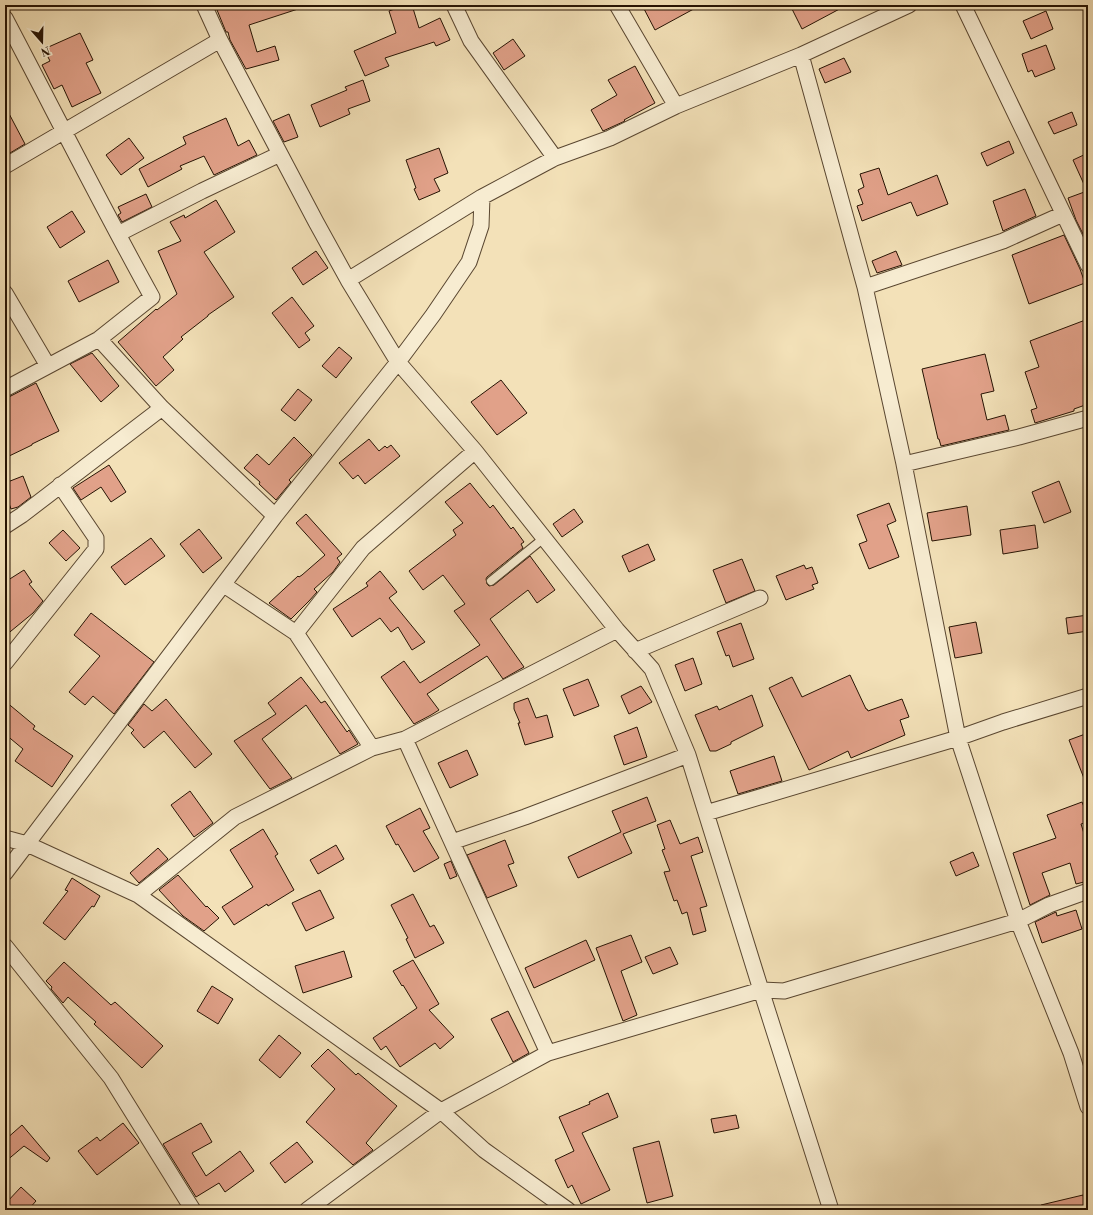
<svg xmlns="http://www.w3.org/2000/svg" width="1093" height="1215" font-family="'Libre Bodoni',serif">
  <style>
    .building { fill: #e1a189; stroke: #261303 }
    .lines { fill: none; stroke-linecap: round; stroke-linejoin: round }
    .lane-casing { stroke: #594630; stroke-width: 10 }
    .street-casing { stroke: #594630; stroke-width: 17 }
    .lane { stroke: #f7ecd1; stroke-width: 8 }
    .street { stroke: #f7ecd1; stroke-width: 15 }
  </style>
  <rect width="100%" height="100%" fill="#f3e1b8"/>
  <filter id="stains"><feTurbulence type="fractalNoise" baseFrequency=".005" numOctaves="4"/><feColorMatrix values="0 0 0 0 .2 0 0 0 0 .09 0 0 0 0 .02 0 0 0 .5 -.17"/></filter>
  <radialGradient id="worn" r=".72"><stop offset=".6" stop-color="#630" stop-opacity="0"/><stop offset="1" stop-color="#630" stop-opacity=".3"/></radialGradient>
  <path class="building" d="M215,5H301V8L249,25L257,52L275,46L279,60L246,69L230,40L228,32H226Z
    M406,5H412L419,28L440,18L450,40L436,46L434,42L385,58L389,66L365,76L354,51L396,33L389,11Z
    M642,5H701L655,30Z
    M790,5H847L802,29Z
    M1046,11L1053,29L1031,39L1023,21Z
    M80,33L93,60L86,63L101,93L72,107L62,85L54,89L42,65L50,61L44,49Z
    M513,39L525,56L504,70L493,53Z
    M1046,45L1055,69L1035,77L1032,70L1028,72L1022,54Z
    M844,58L851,72L825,83L819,69Z
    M635,66L655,103L624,120L625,121L603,131L591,110L617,95L608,80Z
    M363,80L370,101L348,109L350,114L320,127L311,105L347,90L345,87Z
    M5,106L25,144L5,156Z
    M1072,112L1077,125L1054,134L1048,122Z
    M289,114L298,137L284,142L273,121Z
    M226,118L238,146L249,140L257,155L214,175L204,156L180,166L182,169L148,187L139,169L186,144L183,137Z
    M129,138L144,158L121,175L106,155Z
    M1009,141L1014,153L987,166L981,153Z
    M439,148L448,173L434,179L440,191L419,200L414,189L416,188L406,160Z
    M1088,153V244L1076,220L1068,198L1087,191L1073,160Z
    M879,168L888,195L937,175L948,204L917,216L911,202L862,221L857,206L863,204L858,190L864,187L860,174Z
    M1025,189L1036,216L1003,231L993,201Z
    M146,194L152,207L122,222L118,215L121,213L118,207Z
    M216,200L235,232L204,252L234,297L208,315V316L181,337L183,339L163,357L174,370L156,386L118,342L156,309L157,310L177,294L158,251L181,241L170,222L184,215L185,218Z
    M72,211L85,232L60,248L47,227Z
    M1064,235L1080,269L1085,283L1029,304L1012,255Z
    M316,251L328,268L303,285L292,268Z
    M896,251L902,265L877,273L872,261Z
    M108,260L119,282L79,302L68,281Z
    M292,297L314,326L305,333L310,340L299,348L272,313Z
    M1088,319V404L1074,409V411L1035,423L1031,410L1037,408L1025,372L1039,367L1030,341Z
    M339,347L352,358L336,378L322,366Z
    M92,353L119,386L101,402L70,364Z
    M985,354L994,391L981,394L987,420L1005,415L1009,430L941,446L939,439H938L922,369Z
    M501,380L527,413L497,435L471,402Z
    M36,383L59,431L32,444V445L5,458V399Z
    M298,389L312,400L295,421L281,410Z
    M294,437L312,455L289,480L291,482L276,500L259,484L260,482L244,468L257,454L269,465Z
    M369,439L379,451L385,446L387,448L391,445L400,456L365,484L358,475L353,479L339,463Z
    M109,465L126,492L111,502L101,487L81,500L73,488Z
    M23,476L31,497L18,507L11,509L5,492V483Z
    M1059,481L1071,512L1044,523L1032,492Z
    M470,483L490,508L493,505L511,529L513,527L524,542L521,544L523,548L487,577L486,579L487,584L489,586L494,585L530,556L555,590L537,603L528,590L490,619L524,667L503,679L487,656L427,694L439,710L431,715L414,724L381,677L404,661L420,683L480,645L454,611L465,604L443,575L423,590L409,571L456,535L453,530L463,523L445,502Z
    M889,503L896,521L887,525L899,557L869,569L859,544L867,541L857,515Z
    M967,506L971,535L932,541L927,513Z
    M574,509L583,522L562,537L553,524Z
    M306,514L342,554L337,558L340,562L333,572L314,589L317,592L309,601L291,619L269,603L298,576L299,577L302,575L325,555L296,523Z
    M1035,525L1038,548L1003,554L1000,530Z
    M199,529L222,558L203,573L180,544Z
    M63,530L80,548L66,561L49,543Z
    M151,538L165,556L125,585L111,567Z
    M648,544L655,560L629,572L622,556Z
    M742,559L755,591L726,603L713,570Z
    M804,565L806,569L812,567L818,583L812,585L814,589L786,600L776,576Z
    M24,570L32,582L29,584L43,601L33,613L5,636V582Z
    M380,571L397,592L389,598L425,642L412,650L398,627L391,632L380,618L352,637L333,609L368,586L366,583Z
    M91,613L154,662L114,714L93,696L85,705L69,692L100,656L74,635Z
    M1088,615V631L1068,634L1066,618Z
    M976,622L982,653L955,658L949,627Z
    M741,623L754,659L733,667L729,655L726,656L717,632Z
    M693,658L702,684L685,691L675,665Z
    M850,675L866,709H867L868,711L902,699L909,717L900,720L905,735L851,758L848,751L809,770L769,688L792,677L802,697Z
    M301,677L321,703L325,701L347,732L349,730L358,744L340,754L306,705L262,739L292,778L270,789L234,741L276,714L268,703Z
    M588,679L599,706L574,716L563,689Z
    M641,686L652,702L629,714L621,696Z
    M752,695L763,726L731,742V744L716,751H710L695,715L717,706L719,710Z
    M528,698L536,718L547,715L553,737L525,745L518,723H520L514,709V703Z
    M166,699L212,754L195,768L164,731L144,748L131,733L134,730L128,725L144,704L152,711Z
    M5,701L35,726L33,729L73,756L52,787L15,761L23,749L5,734Z
    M637,727L647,757L624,765L614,736Z
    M1088,733V786H1087L1069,740Z
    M467,750L478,775L450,788L438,763Z
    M774,756L782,781L738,794L730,771Z
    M190,791L213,823L194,837L171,805Z
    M647,797L656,821L623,834L632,853L578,878L568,857L621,832L612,811Z
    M1082,802L1088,817V822L1081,824L1088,846V881L1076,884L1070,863L1042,873L1050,895L1030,905L1013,853L1056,838L1047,815Z
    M420,808L430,828L423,831L439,858L414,872L398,844L396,845L386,826Z
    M670,820L680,844L698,837L703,852L691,856L707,906L700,908L706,931L693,935L687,912L682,914L677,900L674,901L664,872L670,871L662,850L665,849L657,825Z
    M263,829L278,854L275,856L294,890L268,906L267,904L234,925L222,907L253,887L230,850Z
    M505,840L514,863L508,865L517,886L487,898L467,855Z
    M336,845L344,859L318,874L310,860Z
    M158,848L168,859L139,883L130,873Z
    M973,852L979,866L956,876L950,862Z
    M451,861L457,876L450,879L444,864Z
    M178,875L206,907L207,906L219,918L204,931L183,916L159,890Z
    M72,878L100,896L94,907L92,906L65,940L43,923L68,891L65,890Z
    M320,890L334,918L306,931L292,903Z
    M413,894L430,927L434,925L444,943L415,958L406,939L408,938L391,905Z
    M1076,910L1082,929L1042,943L1035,922L1056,912L1057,916Z
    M631,935L642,962L621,971L637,1015L623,1021L596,948Z
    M586,940L595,960L534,988L525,968Z
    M670,947L678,964L653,974L645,957Z
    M344,951L352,977L303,993L295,966Z
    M413,960L439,1004L429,1010L454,1037L440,1049L435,1043L400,1067L386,1046L381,1050L373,1038L417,1008L403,985L402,986L393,971Z
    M64,962L111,1005L115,1002L163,1046L142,1068L94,1024L96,1022L68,997L63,1003L51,989L52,987L46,981Z
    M212,986L233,999L218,1024L197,1011Z
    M508,1011L529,1053L513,1062L491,1019Z
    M279,1035L301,1053L280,1078L259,1060Z
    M328,1049L356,1075L358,1073L397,1106L366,1143L373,1150L353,1165L306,1122L335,1089L311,1066Z
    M608,1093L618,1117L582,1133L610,1190L581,1204L572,1185L568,1188L555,1160L574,1151L559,1117L590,1104L589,1102Z
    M736,1115L739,1128L714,1133L711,1119Z
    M123,1123L139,1143L97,1175L78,1151L97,1137L100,1141Z
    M201,1123L212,1142L192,1153L206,1176L240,1151L254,1171L225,1192L219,1183L196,1197L163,1144Z
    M22,1125L50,1158L47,1162L24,1146L5,1162V1140Z
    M659,1141L673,1196L647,1203L633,1148Z
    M297,1142L313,1162L285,1183L270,1163Z
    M21,1187L36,1201L28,1210H14L6,1203Z
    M1083,1195L1087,1210H1042L1041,1205Z"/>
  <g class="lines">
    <defs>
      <path id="lane" d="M491,581L544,538"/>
      <path id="street" d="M204,5L220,40L316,222L348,280L398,362L475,451L617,630L652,669L688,755L761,990L831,1210
        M454,5L471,41L555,158
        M617,5L676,106
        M963,5L1088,265
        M5,18C54,111 101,205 152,297L99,339L5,389
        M801,55L865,287L904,464L958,738L1018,921L1071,1053L1088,1107
        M5,166L220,40
        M118,234L202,191L280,154
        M348,280L482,197L555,158L610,138L676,106L801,55L909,5
        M865,287L1003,241L1063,214
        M5,293L48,366
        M99,339L162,408L275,516
        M904,464L1019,437L1088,418
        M5,526L22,515L162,408
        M224,585L296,633L372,748
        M296,633L363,548L475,451
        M635,651L760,598
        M5,663L96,549V538L60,485
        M405,739L548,1053
        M706,813L958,738L1003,722L1088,696
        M5,838L27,844L138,895L441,1111L484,1150L568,1210
        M452,842L525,817L688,755
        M5,873L275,516L398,362L433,315L469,262L481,226L482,197
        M138,895L235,817L372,748L405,739L617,630
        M5,946L111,1078L193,1210
        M307,1210L441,1111L548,1053L761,990L784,991L1018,921L1049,905L1088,891"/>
    </defs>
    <use href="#lane" class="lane-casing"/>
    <use href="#street" class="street-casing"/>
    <use href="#lane" class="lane"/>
    <use href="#street" class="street"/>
  </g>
  <rect width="1093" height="1215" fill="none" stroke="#f3e1b8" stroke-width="20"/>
  <rect x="6" y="6" width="1081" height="1203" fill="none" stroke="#261303" stroke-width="2"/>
  <rect x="10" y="10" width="1073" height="1195" fill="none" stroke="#261303"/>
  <g transform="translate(42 42) rotate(160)" stroke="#f7ecd1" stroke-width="3" paint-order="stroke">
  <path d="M0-3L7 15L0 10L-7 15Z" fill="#261303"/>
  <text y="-6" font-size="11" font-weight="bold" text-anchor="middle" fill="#261303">N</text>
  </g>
  <rect width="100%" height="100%" filter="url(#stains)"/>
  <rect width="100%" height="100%" fill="url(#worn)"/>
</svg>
